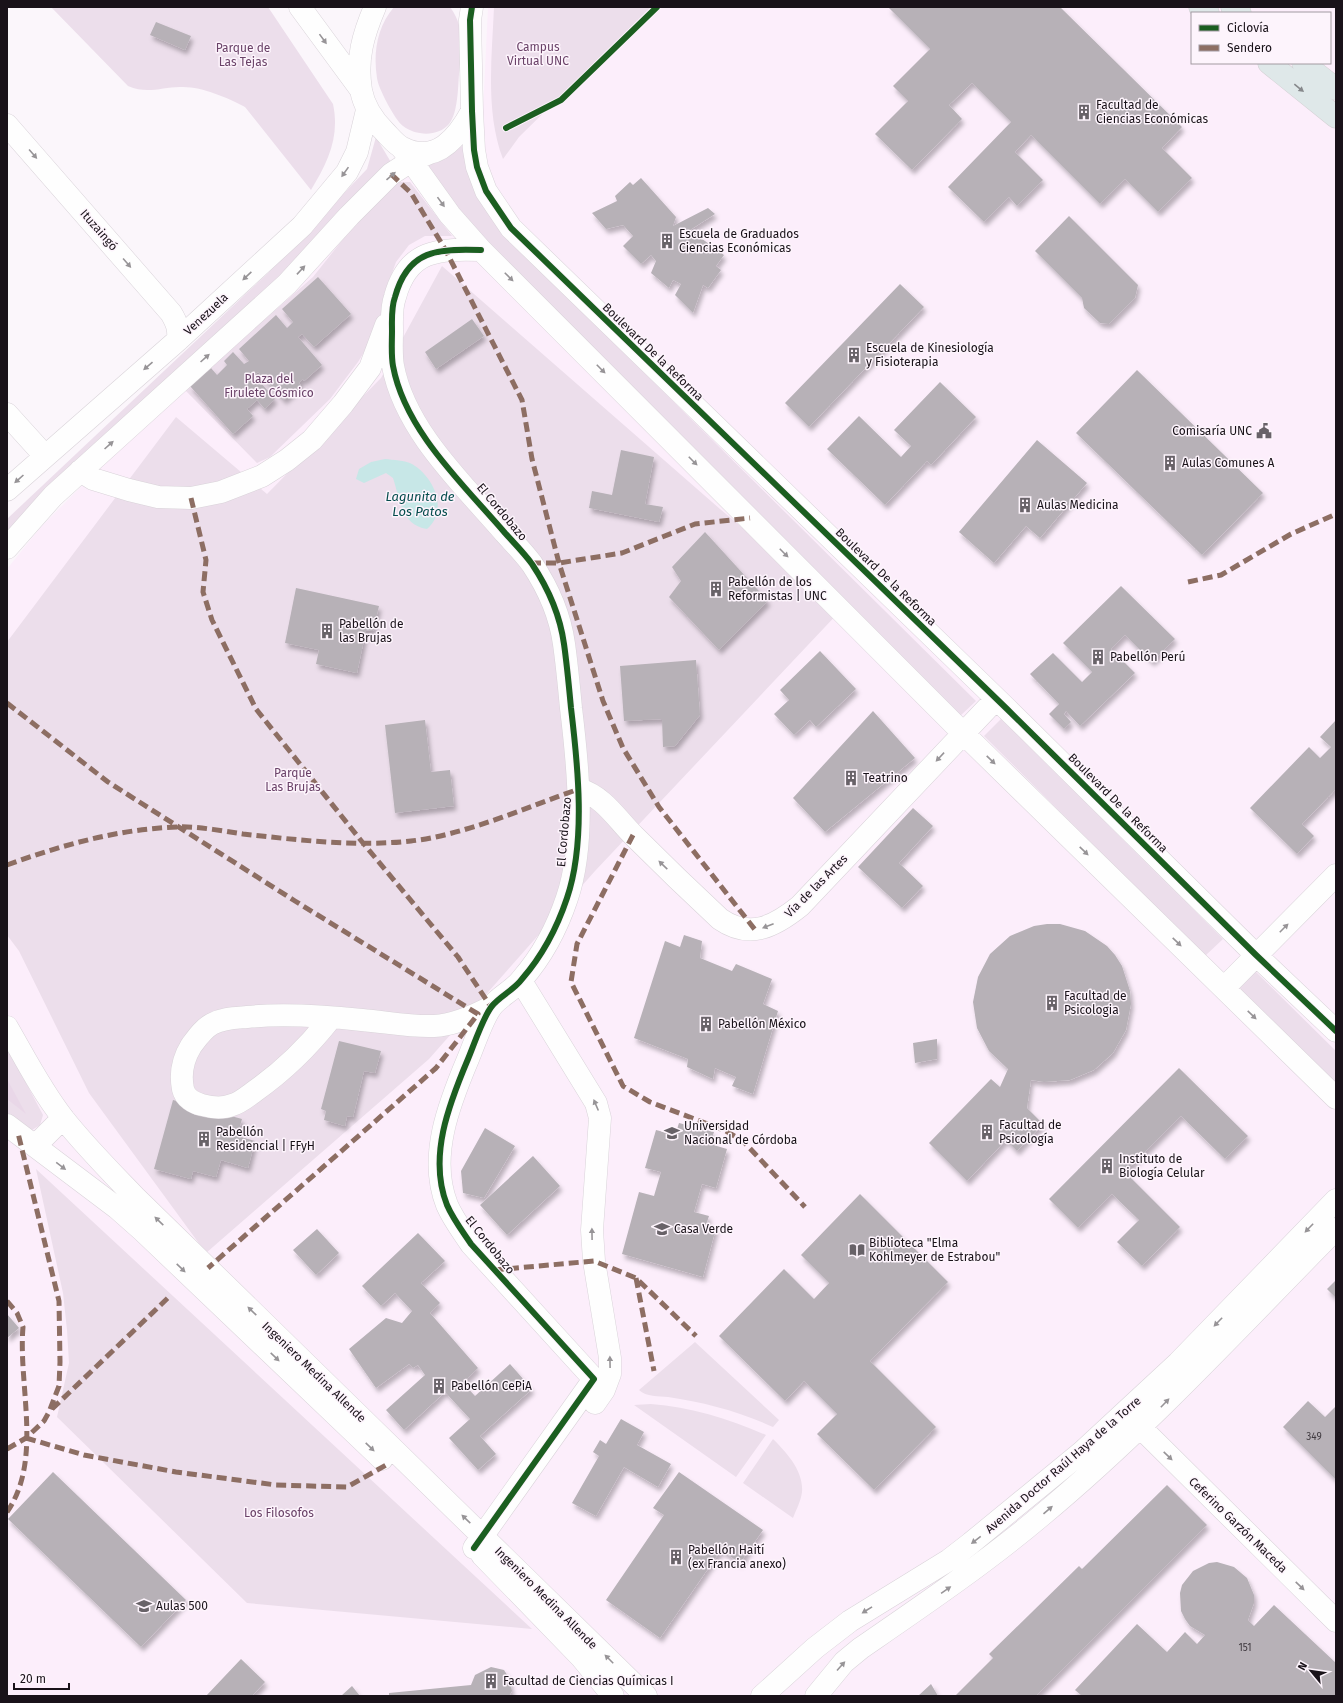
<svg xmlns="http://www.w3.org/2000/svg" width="1343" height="1703" font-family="'Fira Sans',sans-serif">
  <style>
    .built { fill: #fceefb; fill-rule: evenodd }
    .green { fill: #ecdeeb }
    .forest { fill: #e9d7e8 }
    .water { fill: #c7e7e7 }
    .building { fill: #b7b1b7; filter: url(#shadow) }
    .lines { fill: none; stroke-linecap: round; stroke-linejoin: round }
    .minor-casing { stroke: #d9d3d9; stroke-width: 23 }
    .major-casing { stroke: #d4d1d4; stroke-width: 23 }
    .minor { stroke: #fefefe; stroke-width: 22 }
    .major { stroke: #dfe8e9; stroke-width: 22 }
    .quiet { stroke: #8d6e63; stroke-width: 5; stroke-dasharray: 10 5; stroke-linecap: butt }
    .cycleway-casing { stroke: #fdf4fc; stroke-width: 8 }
    .cycleway { stroke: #1b5e20; stroke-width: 6 }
    .oneway { fill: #979497 }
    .oneway2 { fill: #86888b }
    .labels { text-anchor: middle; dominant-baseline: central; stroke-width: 3; stroke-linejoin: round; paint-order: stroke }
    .number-label { font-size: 10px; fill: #403a40 }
    .park-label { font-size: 12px; fill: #6a4268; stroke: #fdf4fc }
    .poi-label { font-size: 12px; fill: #191219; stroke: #fdf4fc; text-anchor: start }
    .street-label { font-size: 12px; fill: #191219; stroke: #fdf4fc }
    .water-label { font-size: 13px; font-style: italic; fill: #044c4c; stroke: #fdf4fc }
  </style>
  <defs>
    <filter id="shadow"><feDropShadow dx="2.5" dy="4.5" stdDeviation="2" flood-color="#0004"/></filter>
  </defs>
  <rect width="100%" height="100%" fill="#fbf6fb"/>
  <path class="built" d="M488,7H1336V1696H7V569L40,528L142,425L310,276L388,186L437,163L465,145L483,112ZM1192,13H1330V63H1192Z"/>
  <path class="green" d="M51,7H268L333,104C340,137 328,162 311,190L245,107C228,98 203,87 183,87C163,86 149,95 128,86Z
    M394,7H450C466,29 461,48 459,74C458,87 458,113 449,124C438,137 416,136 403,126C395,120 378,88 377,78C373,53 377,27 394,7Z
    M494,7H651L519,137L503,159C485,112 492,56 494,7Z
    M376,137L392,164L304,260L7,540V519L268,273L367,169Z
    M460,141C471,175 482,207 505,235L976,701L959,717L497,260L418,164Z
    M395,182H410L452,236H425L409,245L396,262L385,293L379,328L358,362L330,399L270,457L257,463L185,390L313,277L344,238Z
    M442,266L720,509L841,610L595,871L429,1059L206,1253L89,1093L19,951L7,935V642L176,417L267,494L381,378Z
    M1001,719L1223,939L1205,956L984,736Z
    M1254,970L1336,1051V1086L1236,987Z
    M7,1047L43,1115L40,1125L32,1130L7,1115Z
    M36,1169L532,1629L247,1603L57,1417L69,1363L67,1330L63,1293Z
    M695,1342L779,1420L773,1427C741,1412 703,1402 668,1397C659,1396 646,1397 639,1390Z
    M651,1404C691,1407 729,1419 766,1435L736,1477L634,1405Z
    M773,1439C786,1452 804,1471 802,1492C801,1501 796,1510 793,1518L743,1483Z"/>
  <path class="forest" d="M7,1079L26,1114L7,1099Z"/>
  <path class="water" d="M385,459C393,460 405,460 412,464C434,477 449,510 427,529C401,525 400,499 393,478L386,473L364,483L356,479L359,469L371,462Z"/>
  <path class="building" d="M888,7H1060L1182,127L1162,148L1192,178L1158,212L1125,179L1100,204L1031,135L1015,152L1043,180L1017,206L1009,197L984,222L948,187L1011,122L972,83L949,105L962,119L912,170L875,134L908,101L893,86L930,49Z
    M156,22L191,36L185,50L150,35Z
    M641,178L676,217L673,226L708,208L715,214L690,230L724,255L716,266L721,270L708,288L703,285L693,313L675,295L681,284L673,280L669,288L651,273L656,261L651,255L641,264L623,246L633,236L623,225L606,229L592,213L617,201L615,196L630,182L633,185Z
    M1069,216L1138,285L1135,298L1109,324L1100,323L1084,308L1082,298L1035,251Z
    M318,277L351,314L314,347L302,334L298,337L322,365L304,381L303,379L299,383L301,385L284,400L258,372L254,375L275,399L265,409L257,400L247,409L253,416L233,434L190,386L211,368L217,375L227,365L224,361L233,352L244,364L249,361L239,349L276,315L287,328L293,322L282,309Z
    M900,284L924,307L809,427L785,403Z
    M472,319L484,336L436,369L425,352Z
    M1137,370L1263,493L1202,555L1076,433Z
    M940,382L976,417L931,465L927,461L885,505L827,449L859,416L901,457L911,446L894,430Z
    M1037,440L1087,483L1040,538L1026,526L994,563L959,532Z
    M621,450L654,457L645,504L663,507L659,522L589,508L592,491L612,495Z
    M705,532L768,601L719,650L669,597L681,581L672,567Z
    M1121,586L1175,639L1152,662L1125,635L1111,649L1135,673L1080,726L1066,711L1064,714L1071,722L1064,729L1049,714L1059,704L1030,674L1053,653L1082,682L1092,672L1063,643Z
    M296,588L379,606L373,631L366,630L357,673L316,664L319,650L285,643Z
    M820,651L856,689L816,727L810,720L794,735L774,714L789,700L780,690Z
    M696,660L700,715L675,746L663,747L662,719L624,721L620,666Z
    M873,711L915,758L825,832L793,798Z
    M425,720L431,772L450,770L454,806L395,813L385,725Z
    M1336,720V789L1302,824L1314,836L1297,854L1250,808L1309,747L1320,758L1331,747L1320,737Z
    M913,808L933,826L899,863L923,886L902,908L858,867Z
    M1047,924H1060L1085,931L1107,946L1115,955L1122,966L1130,991L1131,1004L1126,1030L1113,1053L1094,1070L1070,1080L1044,1082L1031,1080L1027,1108L1043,1124L1017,1151L1006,1140L967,1181L929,1143L991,1079L1000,1087L1008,1069L989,1051L977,1028L973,1002L978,977L990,954L1010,936L1034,926Z
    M684,935L702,941L700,958L732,971L736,964L772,979L763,1004L778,1011L753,1094L732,1086L736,1077L715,1068L713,1079L687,1067L688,1059L634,1038L665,941L680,947Z
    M937,1039V1059L915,1063L913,1043Z
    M339,1041L381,1051L375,1073L364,1071L353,1117L347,1116L345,1126L324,1120L326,1111L321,1109Z
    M1179,1068L1248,1136L1225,1159L1181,1116L1125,1172L1180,1227L1142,1266L1117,1242L1139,1220L1112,1194L1078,1228L1049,1199Z
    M173,1100L242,1119L237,1136L255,1141L248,1168L221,1160L216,1177L193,1171L191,1179L154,1169Z
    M679,1123L714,1132L710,1144L727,1149L716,1188L702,1184L694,1212L709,1216L706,1225L716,1228L703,1277L622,1254L639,1192L654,1196L661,1172L645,1168L656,1130L675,1135Z
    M485,1128L515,1146L484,1198L463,1193L461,1171Z
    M533,1156L560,1186L507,1235L480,1205Z
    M860,1194L948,1282L870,1361L936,1427L874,1490L817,1434L837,1414L804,1381L785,1401L719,1336L784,1269L814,1299L829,1283L801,1255Z
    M317,1229L339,1253L316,1275L293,1250Z
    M418,1233L445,1261L421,1283L440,1303L430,1313L478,1368L463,1383L475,1396L510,1364L532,1389L480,1436L496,1454L478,1470L449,1438L470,1419L445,1392L404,1430L386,1410L425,1375L418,1365L413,1368L409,1364L376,1388L349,1349L386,1318L402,1323L412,1311L395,1293L381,1306L362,1286Z
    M1336,1280V1298L1327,1289Z
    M7,1314L19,1328L7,1338Z
    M1308,1401L1325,1417L1336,1406V1480L1283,1427Z
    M621,1419L644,1432L637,1445L671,1464L658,1487L624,1467L596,1516L572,1503L599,1456L593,1452L600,1440L606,1444Z
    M53,1472L186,1600L141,1647L8,1519Z
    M679,1472L763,1530L740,1563L721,1550L660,1638L606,1600L664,1515L653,1508Z
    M1167,1485L1207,1525L1036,1696H957L956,1695L993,1658L989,1654L1079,1566L1082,1569Z
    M1217,1562L1234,1567L1247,1578L1254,1595V1603L1248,1620L1254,1626L1274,1605L1336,1663V1696H1082L1075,1690L1137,1624L1167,1652L1185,1632L1197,1644L1205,1635L1190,1626L1185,1619L1181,1611L1180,1593L1182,1585L1193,1571L1209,1563Z
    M241,1659L265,1682L252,1696H206Z
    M491,1667L504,1670L509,1678L512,1691L509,1696H389V1693L471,1685L475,1675Z
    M931,1684L938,1696H918Z
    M352,1686L360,1696H341Z"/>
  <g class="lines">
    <defs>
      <path id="minor" d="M300,7L361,90
        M375,7C363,35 356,59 361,90C364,107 373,120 385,132C390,137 396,145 403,148C436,165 458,137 472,111
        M472,7L470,20L472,111L474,150L477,167L486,191L511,228L1007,709L1256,955L1336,1031
        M7,125L171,313C177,323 179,329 178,340
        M402,148L450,215L481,250L963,733L1336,1098
        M7,414L45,456
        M80,471L93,479L129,490L158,497L191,498L221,492L262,476L287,460L312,440L343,404L370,368L386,325
        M7,490L178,340L302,226L347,172L357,152L367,110
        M7,548L53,496L287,284L349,216L391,174L411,161L432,152
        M579,789C604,797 616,818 634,836C662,864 691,892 720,919C750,940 775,926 800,906L996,699
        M521,981L596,1103L600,1118L592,1230L594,1261L610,1358V1374L604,1390L595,1403
        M1224,988L1336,875
        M331,1018C309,1046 285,1070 255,1091C248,1096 240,1103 232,1105C222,1109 213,1108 202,1105C194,1103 185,1098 183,1089C180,1074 183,1059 191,1046C197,1038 203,1029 212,1024C223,1018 235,1018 247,1017C285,1013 324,1016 362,1020C386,1022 410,1027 434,1026C454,1025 474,1016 491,1007
        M7,1027C25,1058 41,1090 63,1118C85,1146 111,1172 135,1197L646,1696
        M7,1125L117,1208L143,1231L382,1459
        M35,1146L63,1118
        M1141,1428L1336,1621
        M474,1548L594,1379L471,1244C463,1232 453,1219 447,1205C428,1157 449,1104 468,1059C474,1045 483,1017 492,1006C500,996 514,990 522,979C542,956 557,928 567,898C586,842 578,766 571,708C569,687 567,665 564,644C560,615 548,588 532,564C524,553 514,543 505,533C464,485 405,431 393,366C391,355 392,343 392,331C392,320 391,308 395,297C408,249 438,249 481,250
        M482,1555L581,1657L613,1696
        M762,1696L815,1648L850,1621L949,1560L971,1543L1082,1452L1178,1363L1336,1200
        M816,1696L844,1662L861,1648C922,1606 984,1564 1041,1516C1147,1428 1240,1326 1336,1229"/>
      <path id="major" d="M1200,7L1208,13
        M1232,7L1240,13
        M1269,63L1336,117
        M1303,63L1336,89"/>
    </defs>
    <use href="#minor" class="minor-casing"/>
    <use href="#major" class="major-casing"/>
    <use href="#minor" class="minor"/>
    <use href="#major" class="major"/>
    <path class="quiet" d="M391,174L411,193L445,249L522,400L532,459L559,563L603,701L623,748L659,807L756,931
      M191,498L206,560L203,592L212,620L256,709L363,843L458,957L491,1007
      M531,563H559L622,553L695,524L750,518
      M1188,582L1221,575L1291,534L1336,514
      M7,703L108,782L295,901L478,1014L436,1068L208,1268
      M633,835L577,944L571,982L623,1086L650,1102L726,1131L743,1141L805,1207
      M7,865C62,845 118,829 177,827C198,826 222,831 243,834C298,840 356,847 411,841C465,835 527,807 579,789
      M494,1270L594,1261L636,1278L696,1336
      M636,1278L654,1371
      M7,1301L17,1313L23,1327C18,1386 43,1460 7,1512
      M52,1409L171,1295
      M26,1438L84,1455L176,1472L276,1485L347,1487L388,1464
      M7,1449L26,1438L44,1421L49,1412L59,1386L60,1362L59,1301L18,1133"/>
    <defs>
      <path id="cycleway" d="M472,7L470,20L472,111L474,150L477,167L486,191L511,228L1007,709L1256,955L1336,1031
        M506,128L561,100L657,7
        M474,1548L594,1379L471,1244C463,1232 453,1219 447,1205C428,1157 449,1104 468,1059C474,1045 483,1017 492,1006C500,996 514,990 522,979C542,956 557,928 567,898C586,842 578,766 571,708C569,687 567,665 564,644C560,615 548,588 532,564C524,553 514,543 505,533C464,485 405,431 393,366C391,355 392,343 392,331C392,320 391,308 395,297C408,249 438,249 481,250"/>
    </defs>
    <use href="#cycleway" class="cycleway-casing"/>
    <use href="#cycleway" class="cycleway"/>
  </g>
  <defs><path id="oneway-solid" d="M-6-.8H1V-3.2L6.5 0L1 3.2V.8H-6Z"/></defs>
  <g class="oneway">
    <use href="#oneway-solid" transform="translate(323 39) rotate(54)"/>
    <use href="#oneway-solid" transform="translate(33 154) rotate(49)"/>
    <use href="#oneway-solid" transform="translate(345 172) rotate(125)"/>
    <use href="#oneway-solid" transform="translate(391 176) rotate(-41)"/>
    <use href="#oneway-solid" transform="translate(441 202) rotate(54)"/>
    <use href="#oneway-solid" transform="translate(127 263) rotate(49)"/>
    <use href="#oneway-solid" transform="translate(301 270) rotate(-47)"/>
    <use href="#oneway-solid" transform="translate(247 276) rotate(137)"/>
    <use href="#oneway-solid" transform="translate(509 277) rotate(45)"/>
    <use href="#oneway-solid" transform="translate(205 358) rotate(-42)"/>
    <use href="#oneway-solid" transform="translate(148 366) rotate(139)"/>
    <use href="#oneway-solid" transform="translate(601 369) rotate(45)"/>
    <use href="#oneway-solid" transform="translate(109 445) rotate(-42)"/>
    <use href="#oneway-solid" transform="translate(693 461) rotate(45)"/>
    <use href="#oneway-solid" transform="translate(19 479) rotate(138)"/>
    <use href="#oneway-solid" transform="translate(784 553) rotate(45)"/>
    <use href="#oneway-solid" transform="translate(940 757) rotate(133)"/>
    <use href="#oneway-solid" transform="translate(991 760) rotate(44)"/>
    <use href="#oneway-solid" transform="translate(1084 851) rotate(44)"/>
    <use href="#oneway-solid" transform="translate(663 865) rotate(-136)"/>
    <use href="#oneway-solid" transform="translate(768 926) rotate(159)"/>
    <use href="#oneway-solid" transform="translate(1284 928) rotate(-45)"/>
    <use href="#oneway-solid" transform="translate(1177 942) rotate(44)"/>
    <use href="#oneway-solid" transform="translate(1252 1015) rotate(44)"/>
    <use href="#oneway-solid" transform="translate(596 1105) rotate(-113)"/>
    <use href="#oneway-solid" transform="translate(61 1166) rotate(37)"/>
    <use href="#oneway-solid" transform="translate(159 1221) rotate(-136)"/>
    <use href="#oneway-solid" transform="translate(1309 1228) rotate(134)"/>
    <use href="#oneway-solid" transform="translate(592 1234) rotate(-91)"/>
    <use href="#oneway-solid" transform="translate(181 1268) rotate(44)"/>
    <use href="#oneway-solid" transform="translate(252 1311) rotate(-136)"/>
    <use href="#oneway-solid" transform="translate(1218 1322) rotate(134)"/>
    <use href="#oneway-solid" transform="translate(275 1357) rotate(44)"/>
    <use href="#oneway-solid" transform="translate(610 1362) rotate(-91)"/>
    <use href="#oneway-solid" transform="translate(1165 1403) rotate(-46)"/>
    <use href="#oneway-solid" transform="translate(370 1447) rotate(44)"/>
    <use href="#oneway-solid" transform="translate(1168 1456) rotate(44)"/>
    <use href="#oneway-solid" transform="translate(1048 1510) rotate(-41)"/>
    <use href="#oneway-solid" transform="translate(466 1519) rotate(-136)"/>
    <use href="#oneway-solid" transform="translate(976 1540) rotate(142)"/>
    <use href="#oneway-solid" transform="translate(1300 1586) rotate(44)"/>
    <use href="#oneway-solid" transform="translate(946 1590) rotate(-35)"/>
    <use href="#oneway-solid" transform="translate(867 1610) rotate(148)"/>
    <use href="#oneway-solid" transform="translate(609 1659) rotate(-135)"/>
    <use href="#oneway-solid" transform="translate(841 1666) rotate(-48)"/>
  </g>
  <use class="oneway2" href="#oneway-solid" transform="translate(1299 88) rotate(39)"/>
  <defs>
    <symbol id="building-bare" viewBox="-9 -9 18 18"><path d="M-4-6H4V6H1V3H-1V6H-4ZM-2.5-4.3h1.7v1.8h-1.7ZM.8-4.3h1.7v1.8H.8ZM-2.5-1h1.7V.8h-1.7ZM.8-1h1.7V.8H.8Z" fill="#686268" stroke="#fdf4fc" stroke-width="2.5" paint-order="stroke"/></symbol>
    <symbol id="civic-bare" viewBox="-9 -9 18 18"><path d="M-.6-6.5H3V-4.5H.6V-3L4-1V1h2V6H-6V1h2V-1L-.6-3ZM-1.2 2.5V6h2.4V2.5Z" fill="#686268" stroke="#fdf4fc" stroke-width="2.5" paint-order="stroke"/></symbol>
    <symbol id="university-bare" viewBox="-9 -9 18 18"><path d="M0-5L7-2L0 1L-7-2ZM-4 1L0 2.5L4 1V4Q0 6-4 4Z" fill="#686268" stroke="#fdf4fc" stroke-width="2.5" paint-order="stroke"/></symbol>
    <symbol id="library-bare" viewBox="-9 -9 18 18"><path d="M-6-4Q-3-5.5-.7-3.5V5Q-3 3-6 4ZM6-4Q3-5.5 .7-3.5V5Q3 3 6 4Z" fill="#686268" stroke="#fdf4fc" stroke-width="2.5" paint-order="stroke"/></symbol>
  </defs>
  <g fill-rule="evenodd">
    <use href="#building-bare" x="1073" y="101" width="22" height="22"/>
    <use href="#building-bare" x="656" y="230" width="22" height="22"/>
    <use href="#building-bare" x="843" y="344" width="22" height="22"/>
    <use href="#civic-bare" x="1253" y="420" width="22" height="22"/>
    <use href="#building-bare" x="1159" y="452" width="22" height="22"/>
    <use href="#building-bare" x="1014" y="494" width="22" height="22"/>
    <use href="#building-bare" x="705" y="578" width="22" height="22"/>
    <use href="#building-bare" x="316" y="620" width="22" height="22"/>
    <use href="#building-bare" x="1087" y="646" width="22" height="22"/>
    <use href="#building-bare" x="840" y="767" width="22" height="22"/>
    <use href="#building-bare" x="1041" y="992" width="22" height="22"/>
    <use href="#building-bare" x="695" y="1013" width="22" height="22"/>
    <use href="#building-bare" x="976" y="1121" width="22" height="22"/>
    <use href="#university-bare" x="661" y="1122" width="22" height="22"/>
    <use href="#building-bare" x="193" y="1128" width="22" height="22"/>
    <use href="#building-bare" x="1096" y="1155" width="22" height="22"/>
    <use href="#university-bare" x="651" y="1218" width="22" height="22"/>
    <use href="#library-bare" x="846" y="1239" width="22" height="22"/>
    <use href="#building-bare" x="428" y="1375" width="22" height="22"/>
    <use href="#building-bare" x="665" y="1546" width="22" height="22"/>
    <use href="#university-bare" x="133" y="1595" width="22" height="22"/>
    <use href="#building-bare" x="480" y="1670" width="22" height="22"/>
  </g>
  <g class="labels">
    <g class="number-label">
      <text x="1314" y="1437">349</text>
      <text x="1245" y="1648">151</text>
    </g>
    <g class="park-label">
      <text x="538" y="47">Campus<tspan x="538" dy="14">Virtual UNC</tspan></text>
      <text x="243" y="48">Parque de<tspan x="243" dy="14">Las Tejas</tspan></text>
      <text x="269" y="379">Plaza del<tspan x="269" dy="14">Firulete Cósmico</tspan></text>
      <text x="293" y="773">Parque<tspan x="293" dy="14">Las Brujas</tspan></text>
      <text x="279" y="1513">Los Filosofos</text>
    </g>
    <g class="poi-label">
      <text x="1096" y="105">Facultad de<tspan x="1096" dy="14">Ciencias Económicas</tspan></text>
      <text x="679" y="234">Escuela de Graduados<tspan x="679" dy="14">Ciencias Económicas</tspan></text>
      <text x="866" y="348">Escuela de Kinesiología<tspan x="866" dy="14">y Fisioterapia</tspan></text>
      <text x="1252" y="431" text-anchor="end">Comisaría UNC</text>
      <text x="1182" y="463">Aulas Comunes A</text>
      <text x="1037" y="505">Aulas Medicina</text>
      <text x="728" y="582">Pabellón de los<tspan x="728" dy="14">Reformistas | UNC</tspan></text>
      <text x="339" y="624">Pabellón de<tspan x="339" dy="14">las Brujas</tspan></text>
      <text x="1110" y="657">Pabellón Perú</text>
      <text x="863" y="778">Teatrino</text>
      <text x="1064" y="996">Facultad de<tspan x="1064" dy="14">Psicologia</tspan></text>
      <text x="718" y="1024">Pabellón México</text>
      <text x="999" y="1125">Facultad de<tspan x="999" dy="14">Psicología</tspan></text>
      <text x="684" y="1126">Universidad<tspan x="684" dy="14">Nacional de Córdoba</tspan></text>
      <text x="216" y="1132">Pabellón<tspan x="216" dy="14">Residencial | FFyH</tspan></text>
      <text x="1119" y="1159">Instituto de<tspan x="1119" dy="14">Biología Celular</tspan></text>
      <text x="674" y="1229">Casa Verde</text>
      <text x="869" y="1243">Biblioteca "Elma<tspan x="869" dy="14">Kohlmeyer de Estrabou"</tspan></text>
      <text x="451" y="1386">Pabellón CePiA</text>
      <text x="688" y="1550">Pabellón Haití<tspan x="688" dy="14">(ex Francia anexo)</tspan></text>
      <text x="156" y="1606">Aulas 500</text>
      <text x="503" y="1681">Facultad de Ciencias Químicas I</text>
    </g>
    <g class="street-label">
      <text transform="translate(99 230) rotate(49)">Ituzaingó</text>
      <text transform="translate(206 314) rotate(-43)">Venezuela</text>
      <text transform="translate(653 352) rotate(44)">Boulevard De la Reforma</text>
      <text transform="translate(502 512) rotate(50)">El Cordobazo</text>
      <text transform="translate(886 577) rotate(44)">Boulevard De la Reforma</text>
      <text transform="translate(1118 803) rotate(45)">Boulevard De la Reforma</text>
      <text transform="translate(564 832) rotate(-85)">El Cordobazo</text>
      <text transform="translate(816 886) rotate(-45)">Vía de las Artes</text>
      <text transform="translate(490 1245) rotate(51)">El Cordobazo</text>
      <text transform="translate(314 1372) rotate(44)">Ingeniero Medina Allende</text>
      <text transform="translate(1063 1465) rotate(-41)">Avenida Doctor Raúl Haya de la Torre</text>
      <text transform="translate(1238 1525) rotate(44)">Ceferino Garzón Maceda</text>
      <text transform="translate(546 1598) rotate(45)">Ingeniero Medina Allende</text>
    </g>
    <g class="water-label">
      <text x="420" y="496">Lagunita de<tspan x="420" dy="15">Los Patos</tspan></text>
    </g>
  </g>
  <rect width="1343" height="1703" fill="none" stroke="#191219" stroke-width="16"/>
  <rect x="1191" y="12" width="140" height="52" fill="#fdf4fc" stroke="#a29aa1"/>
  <rect x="1199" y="25" width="20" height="6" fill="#1b5e20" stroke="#a29aa1"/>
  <text x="1227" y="32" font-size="12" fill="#191219">Ciclovía</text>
  <rect x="1199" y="45" width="20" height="6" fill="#8d6e63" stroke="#a29aa1"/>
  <text x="1227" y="52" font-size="12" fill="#191219">Sendero</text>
  <g transform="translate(1311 1671) rotate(299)" stroke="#fdf4fc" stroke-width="3" paint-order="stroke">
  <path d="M0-3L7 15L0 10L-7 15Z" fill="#191219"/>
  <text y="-6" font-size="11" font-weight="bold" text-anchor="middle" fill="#191219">N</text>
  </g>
  <path d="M14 1683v6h55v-6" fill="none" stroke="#191219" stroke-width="2"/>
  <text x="20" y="1683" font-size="12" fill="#191219" stroke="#fdf4fc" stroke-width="3" paint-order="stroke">20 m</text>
</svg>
